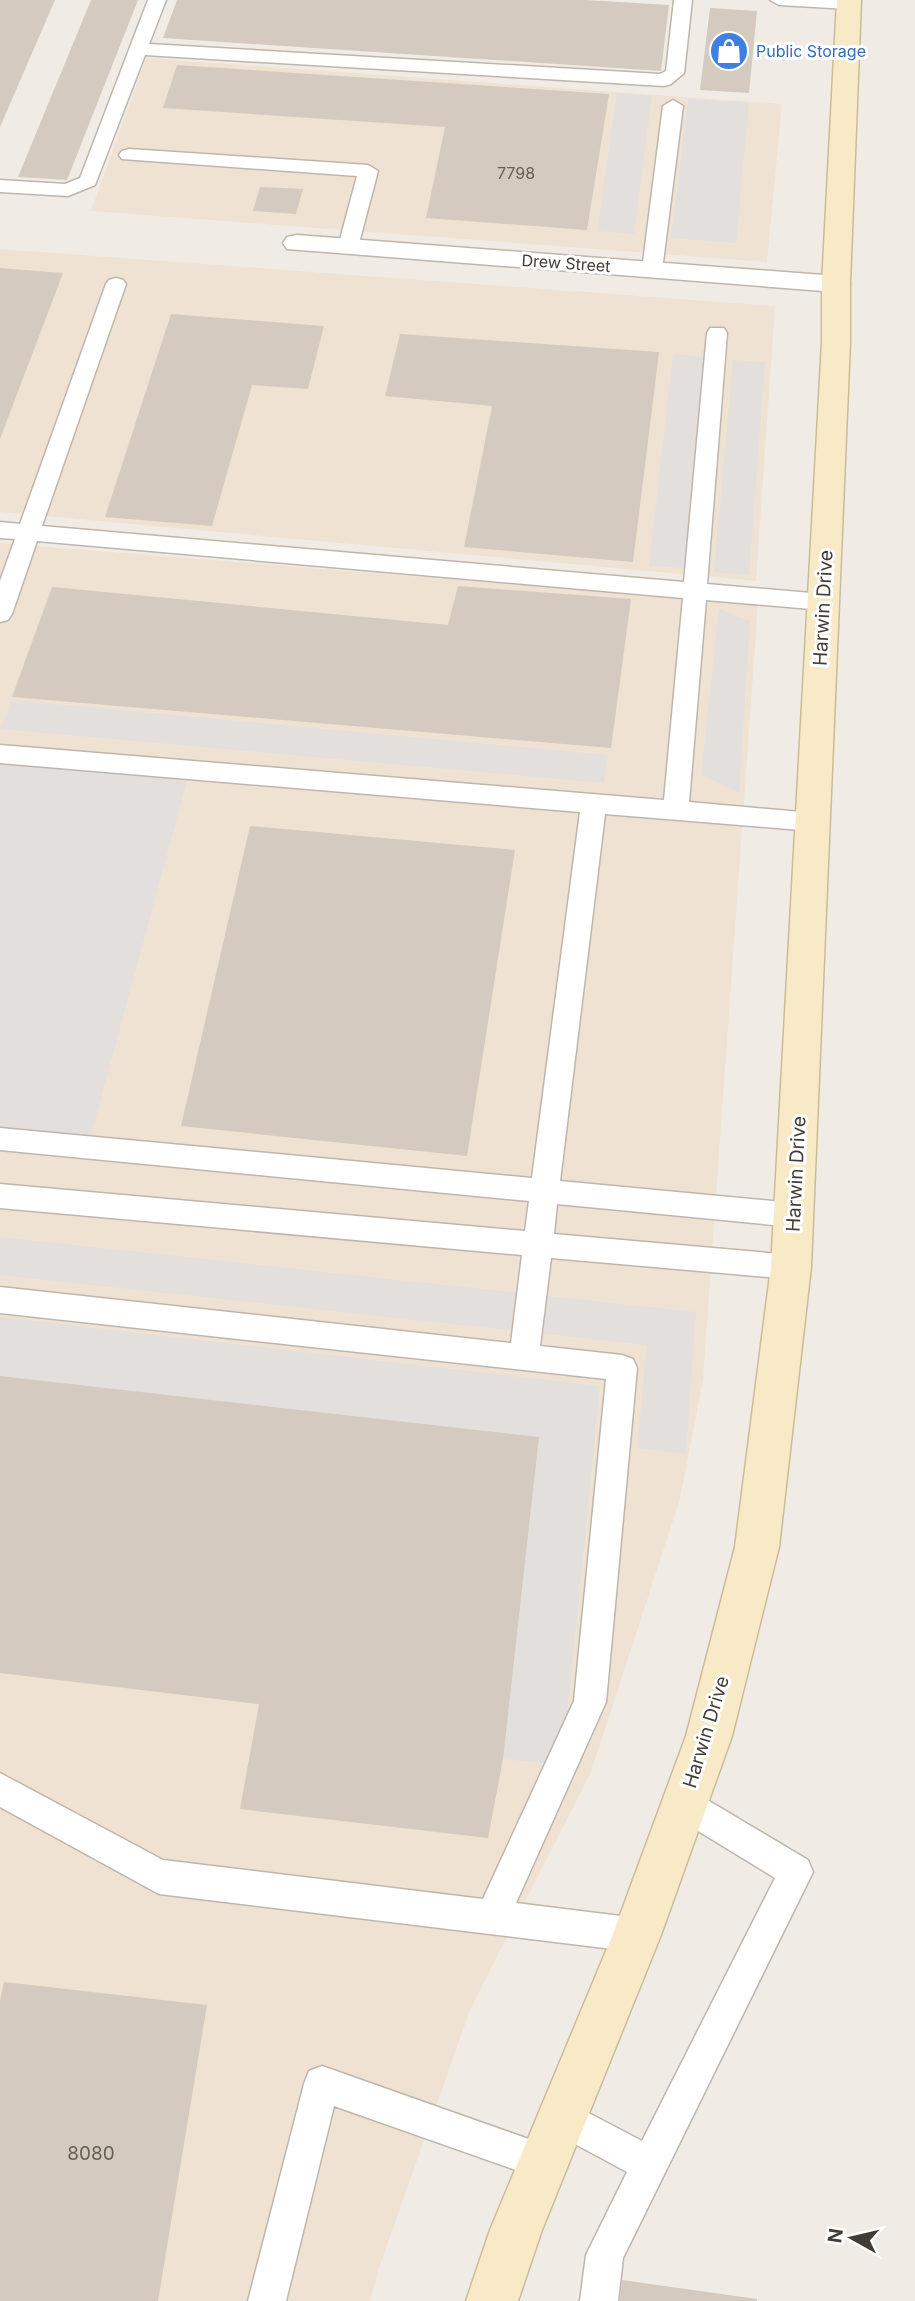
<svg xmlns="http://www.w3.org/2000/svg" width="915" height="2301" font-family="Inter,sans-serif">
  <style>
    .commercial { fill: #f0e2d2 }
    .parking { fill: #e2dfdd }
    .building { fill: #d4cabf }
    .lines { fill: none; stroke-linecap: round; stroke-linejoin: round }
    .lane-casing { stroke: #beb6ac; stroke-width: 3 }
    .street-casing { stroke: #beb6ac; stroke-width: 3 }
    .secondary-casing { stroke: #cbbc99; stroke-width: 3 }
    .lane { fill: #fff; fill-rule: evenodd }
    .street { fill: #fff; fill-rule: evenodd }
    .secondary { fill: #f8eac7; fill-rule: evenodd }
    .labels { text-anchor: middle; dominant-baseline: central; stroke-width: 6; stroke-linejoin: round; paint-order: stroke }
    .far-shop-label { font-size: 16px; fill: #366cbe; stroke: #fff; text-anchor: start }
    .number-label { font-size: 16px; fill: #666058 }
    .far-street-label { font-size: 16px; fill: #423c35; stroke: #fff }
    .street-label { font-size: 19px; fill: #423c35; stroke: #fff }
    .near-number-label { font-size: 19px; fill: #666058 }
  </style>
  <rect width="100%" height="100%" fill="#f0ece5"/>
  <path class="commercial" d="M146,58L782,104L767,262L91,211Z
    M0,249L775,306L756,581L0,512Z
    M0,543L758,604L703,1380L680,1499L591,1772L470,2010L379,2268L370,2301H0Z"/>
  <path class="parking" d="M617,93L652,96L634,234L597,231Z
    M688,99L749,103L736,243L671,238Z
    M673,354L704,357L684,568L649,566Z
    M733,360L765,362L749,575L714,572Z
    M719,609L750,621L739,792L701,775Z
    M11,700L608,755L604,783L1,729Z
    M0,754L190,770L88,1146L0,1139Z
    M0,1237L696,1312L686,1454L637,1448L647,1345L0,1275Z
    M0,1317L600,1386L562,1765L503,1759L539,1437L0,1376Z"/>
  <path class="building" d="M0,0H55L0,127Z
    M91,0H138L67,180L18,177Z
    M177,0H585L669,5L661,71L163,38Z
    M710,8L757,11L749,93L700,90Z
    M177,65L609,94L587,230L426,218L445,127L163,108Z
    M260,187L303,189L296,214L253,211Z
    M0,268L63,273L0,439Z
    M171,314L324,326L308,389L252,385L212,526L105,517Z
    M400,334L659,352L633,562L464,547L492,406L385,396Z
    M458,586L631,599L611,748L12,697L52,587L448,625Z
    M250,826L515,850L467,1156L181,1126Z
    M0,1376L539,1437L503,1759L488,1838L240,1809L259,1704L0,1673Z
    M4,1982L207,2005L158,2301H0V2001Z
    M622,2280L757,2299V2301H620Z"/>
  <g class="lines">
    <defs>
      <path id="lane" d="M148,0H166L149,44L660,74L666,71L674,0H692L684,73L671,84L664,86L145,55L95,185L68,196L0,192V180L65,184L80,178Z
        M770,0H855L858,4L849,9L779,5Z
        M673,100L683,106L662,270L659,274H645L642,270L663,106Z
        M129,149L368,165L378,171L358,247L355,251H341L338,247L357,176L122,159L119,155L122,151Z
        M116,278L123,280L126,284L42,526L684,582L707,333L710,328H724L727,333L707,584L823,594L831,596L835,602L831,608L823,610L706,600L689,802L813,813L822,815L826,822L822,829L813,831L605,814L560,1181L794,1203L804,1207L808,1215L804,1223L794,1227L557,1204L554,1234L791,1255L801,1258L806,1267L801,1276L791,1279L551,1258L540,1346L622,1355L633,1359L637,1368L606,1702L516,1903L637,1918L649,1923L654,1935L649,1947L637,1952L159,1894L0,1807V1773L163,1860L483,1899L574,1701L606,1379L0,1313V1287L511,1343L522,1255L0,1208V1184L525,1231L529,1201L0,1150V1128L532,1178L580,812L0,763V745L664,800L683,598L37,541L12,614L8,620L0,622V581L15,539L0,538V522L20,524L106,284L109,280Z
        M684,1786L808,1860L813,1872L623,2258L618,2301H580L586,2255L627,2172L549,2130L544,2117L549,2104L562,2099L642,2141L775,1878L672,1815L667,1803L672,1791Z
        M322,2066L557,2149L562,2162L557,2175L544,2180L334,2106L286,2301H248L304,2084L309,2071Z"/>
      <path id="street" d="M297,235L836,276L846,278L850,284L846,290L836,292L287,249L283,243L287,237Z"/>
      <path id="secondary" d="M837,0H861L850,284V342L811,1267L779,1547L732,1736L661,1935L542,2230L518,2301H466L490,2230L613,1934L686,1736L735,1547L771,1267L822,342V284Z"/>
    </defs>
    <use href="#lane" class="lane-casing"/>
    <use href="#street" class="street-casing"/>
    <use href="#secondary" class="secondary-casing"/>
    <use href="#lane" class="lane"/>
    <use href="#street" class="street"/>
    <use href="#secondary" class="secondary"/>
  </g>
  <defs>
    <symbol id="shop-disc" viewBox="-11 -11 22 22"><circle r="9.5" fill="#3f7fe0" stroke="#fff"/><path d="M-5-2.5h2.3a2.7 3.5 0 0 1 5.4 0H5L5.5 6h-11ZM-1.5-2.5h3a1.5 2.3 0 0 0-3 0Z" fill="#fff"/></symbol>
  </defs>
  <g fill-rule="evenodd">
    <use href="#shop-disc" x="707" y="29" width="44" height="44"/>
  </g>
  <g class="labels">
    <g class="far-shop-label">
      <text x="756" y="51">Public Storage</text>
    </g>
    <g class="number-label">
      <text x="516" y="173">7798</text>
    </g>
    <g class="far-street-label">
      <text transform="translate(566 263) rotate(4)">Drew Street</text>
    </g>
    <g class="street-label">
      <text transform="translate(823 608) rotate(-87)">Harwin Drive</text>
      <text transform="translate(796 1174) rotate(-87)">Harwin Drive</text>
      <text transform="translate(706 1732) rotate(-73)">Harwin Drive</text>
    </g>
    <g class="near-number-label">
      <text x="91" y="2153">8080</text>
    </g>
  </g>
  <g transform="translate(852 2238) rotate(278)" stroke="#ffffff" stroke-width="5" paint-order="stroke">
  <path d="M0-5L12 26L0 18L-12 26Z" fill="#423c35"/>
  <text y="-10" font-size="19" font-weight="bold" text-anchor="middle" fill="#423c35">N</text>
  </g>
</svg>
